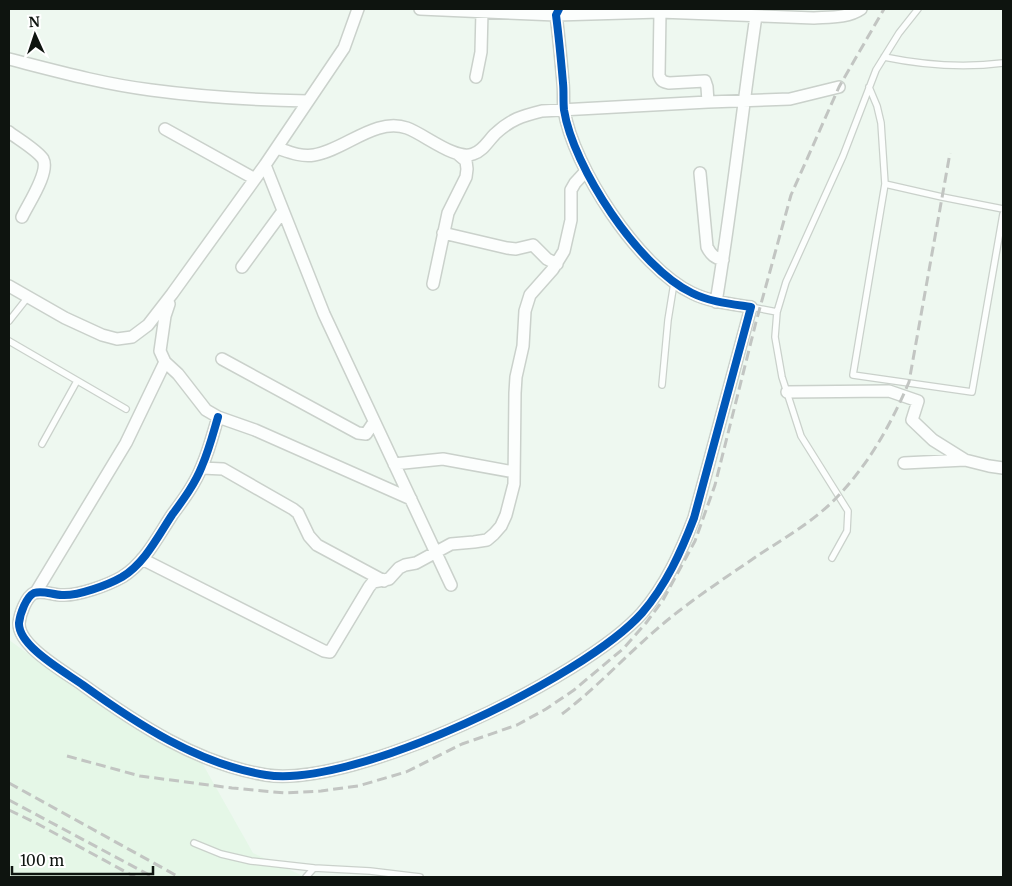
<svg xmlns="http://www.w3.org/2000/svg" width="1012" height="886" font-family="Merriweather,serif">
  <style>
    .built { fill: #e5f7e7 }
    .lines { fill: none; stroke-linecap: round; stroke-linejoin: round }
    .lane-casing { stroke: #cad1cb; stroke-width: 8 }
    .street-casing { stroke: #cad1cb; stroke-width: 14 }
    .lane { stroke: #fcfefd; stroke-width: 5.5 }
    .street { stroke: #fcfefd; stroke-width: 11 }
    .rail { stroke: #c2c5c2; stroke-width: 3; stroke-dasharray: 10 5; stroke-linecap: butt }
    .cycleway-casing { stroke: #fff; stroke-width: 11 }
    .cycleway { stroke: #0057b8; stroke-width: 8 }
  </style>
  <rect width="100%" height="100%" fill="#eef8f0"/>
  <path class="built" d="M9,640L95,702L201,761L253,853L303,876L302,877H9Z"/>
  <g class="lines">
    <defs>
      <path id="lane" d="M884,57C923,65 964,68 1003,63
        M869,87L877,106L881,123L885,184L853,375L972,392L1003,214
        M885,184L942,197L1003,209
        M751,307L777,312
        M9,321L28,297
        M9,341L126,409
        M662,385L668,320L674,283
        M42,444L77,381
        M832,558L847,531L848,511L801,436L782,377L775,337L777,312L786,282L843,156L876,70L899,33L918,9
        M194,843L221,854L251,861L314,868
        M306,877L314,868L370,871L420,877"/>
      <path id="street" d="M420,9L556,15L660,12L814,18C830,17 848,18 861,9
        M660,12L659,75C661,81 663,82 669,83L705,81L707,87L708,102
        M9,59C56,71 103,84 151,90C203,97 255,100 308,101
        M476,77L481,52L482,11
        M165,129L255,179
        M9,132C18,139 37,150 43,159C50,172 28,204 22,217
        M277,148C289,152 301,157 314,155C345,150 375,117 407,128C424,134 456,161 473,154C483,151 488,141 495,134C511,119 522,116 542,111L708,102L790,99L839,87
        M265,165L324,314L451,585
        M700,173L707,247C711,255 715,258 723,260
        M443,233L507,248L516,249L533,245L547,259L557,264
        M242,267L283,211
        M433,284L448,213L466,177L467,169L466,161L459,155
        M9,286L65,318L102,335L117,339L132,337L148,325L172,294L265,165L344,48L358,9
        M716,302C732,207 742,111 756,16
        M169,304L165,316L160,351L165,362L178,374L206,410L218,417L255,430L411,499
        M222,359L358,433L366,434L374,422
        M787,392L889,391L918,401L912,420L933,440L965,460
        M218,417C213,434 209,450 202,466C195,484 183,500 172,515C158,536 145,563 122,577C108,585 78,596 62,595C53,595 43,590 34,593C26,597 20,614 19,623C18,646 65,672 83,685C137,724 198,764 266,775C353,789 584,678 642,613C666,585 681,552 694,518L751,307C731,304 710,302 692,293C639,268 573,167 564,110C563,101 564,92 563,83C561,60 559,38 556,15L559,9
        M904,463L965,460L989,466L1003,468
        M394,464L443,459L514,472
        M202,468L223,469L293,509L298,513L309,536L317,545L384,581
        M142,559L324,651L330,652L369,587L373,582L389,579L399,568L405,565L416,563L451,544L474,542L487,540L494,534L501,526L506,515L514,484L515,393L516,377L523,346L525,311L530,295L553,269L564,251L571,220V190L575,183L586,171
        M36,592L126,443L165,362"/>
    </defs>
    <use href="#lane" class="lane-casing"/>
    <use href="#street" class="street-casing"/>
    <use href="#lane" class="lane"/>
    <use href="#street" class="street"/>
    <path class="rail" d="M562,714C599,686 629,652 664,623C694,598 728,576 760,554C788,536 817,519 839,495C870,462 891,424 909,382L950,153
      M67,756L140,776L232,788L285,793L321,791L358,786L406,772L462,744L517,725L546,709L574,690L624,648L646,623L663,600L695,541L715,485L756,322L791,195L839,87L884,9
      M9,783L179,877
      M9,800L153,877
      M9,810L36,823L135,877"/>
    <defs>
      <path id="cycleway" d="M218,417C213,434 209,450 202,466C195,484 183,500 172,515C158,536 145,563 122,577C108,585 78,596 62,595C53,595 43,590 34,593C26,597 20,614 19,623C18,646 65,672 83,685C137,724 198,764 266,775C353,789 584,678 642,613C666,585 681,552 694,518L751,307C731,304 710,302 692,293C639,268 573,167 564,110C563,101 564,92 563,83C561,60 559,38 556,15L559,9"/>
    </defs>
    <use href="#cycleway" class="cycleway-casing"/>
    <use href="#cycleway" class="cycleway"/>
  </g>
  <rect width="1012" height="886" fill="none" stroke="#0e140f" stroke-width="20"/>
  <g transform="translate(35 35) rotate(357)" stroke="#ffffff" stroke-width="4" paint-order="stroke">
  <path d="M0-4L9 19L0 12L-9 19Z" fill="#0e140f"/>
  <text y="-8" font-size="14" font-weight="bold" text-anchor="middle" fill="#0e140f">N</text>
  </g>
  <path d="M12 866v8h141v-8" fill="none" stroke="#0e140f" stroke-width="2.5"/>
  <text x="20" y="866" font-size="15" fill="#0e140f" stroke="#ffffff" stroke-width="4" paint-order="stroke">100 m</text>
</svg>
